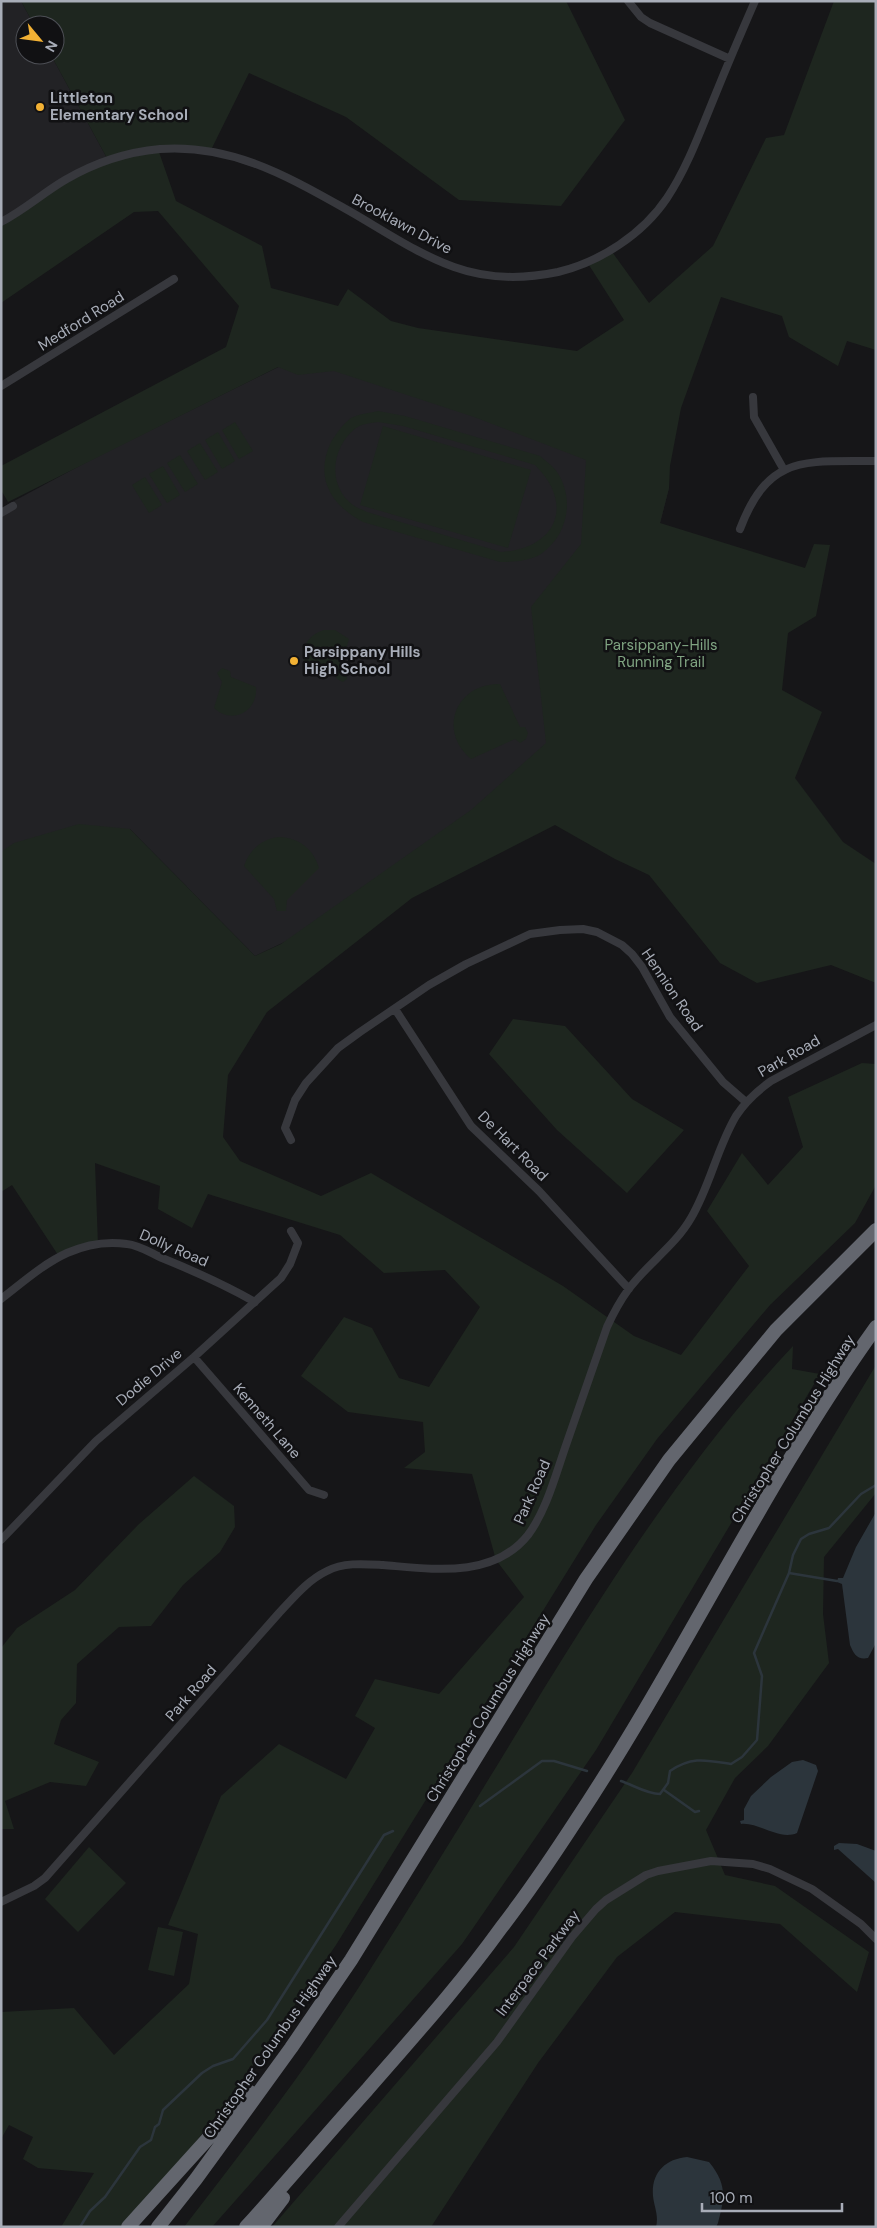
<svg xmlns="http://www.w3.org/2000/svg" width="877" height="2228" font-family="'DM Sans',sans-serif">
  <style>
    .built { fill: #222225 }
    .green { fill: #1e261f; fill-rule: evenodd }
    .water { fill: #2c353c }
    .lines { fill: none; stroke-linecap: round; stroke-linejoin: round }
    .stream { stroke: #2c353c; stroke-width: 2.5 }
    .street { stroke: #37383d; stroke-width: 8 }
    .highway { stroke: #63666e; stroke-width: 14 }
    .poi-dot { fill: #f2b134; stroke: #111113; stroke-width: 2 }
    .labels { text-anchor: middle; dominant-baseline: central; stroke-width: 5; stroke-linejoin: round; paint-order: stroke }
    .poi-label { font-size: 15px; font-weight: bold; fill: #a8adb8; stroke: #111113; text-anchor: start }
    .street-label { font-size: 15px; fill: #a8adb8; stroke: #111113 }
    .park-label { font-size: 15px; fill: #7fa381; stroke: #111113 }
  </style>
  <rect width="100%" height="100%" fill="#161618"/>
  <path class="built" d="M1,1H21L34,25H25V55H51L108,160L1,220Z
    M313,350L631,446L669,488L660,523L552,799L444,866L255,956L130,829L1,863V508L96,457Z"/>
  <path class="green" d="M21,1H566L625,120L561,206L459,200L346,117L249,73L210,152H159L176,201L262,246L271,288L338,306L348,289L391,321L418,328L577,351L624,320L587,262L610,249L649,303L713,246L766,138L784,135L834,1H876V350L847,341L838,366L789,337L782,316L721,297L681,408L670,466L669,488L660,523L805,568L814,544L830,545L816,616L788,633L782,690L822,712L795,778L843,842L876,864V983L831,965L757,983L720,963L649,875L615,859L555,825L412,898L267,1012L228,1075L223,1137L240,1161L321,1196L371,1173L563,1286L634,1336L681,1355L749,1266L707,1211L742,1153L768,1185L803,1147L788,1097L862,1063L876,1064V1185L855,1223L770,1305L657,1439L596,1525L336,1945L231,2098L127,2227H61L94,2173L38,2168L23,2159L33,2137L9,2125L1,2139V2012L74,2008L114,2055L189,1984L198,1934L168,1925L221,1796L279,1744L346,1779L375,1728L355,1716L375,1679L439,1694L524,1597L496,1560L472,1474L404,1468L425,1452L423,1422L348,1412L301,1376L344,1317L372,1328L399,1378L429,1387L480,1307L445,1270L384,1273L340,1235L208,1194L192,1228L158,1209L160,1186L95,1163L98,1245L60,1258L12,1185L1,1192V852L14,843L79,824L130,829L255,956L281,944L471,810L546,743L531,607L581,544L586,460L474,417L334,371L298,375L278,367L8,502L1,490V466L226,347L239,306L158,211L134,212L1,303V220L108,160L51,55H55V25H34Z
    M378,411L405,416L540,456C546,461 553,466 557,472C575,499 568,535 541,554C530,561 513,562 500,562L363,522C331,505 314,478 331,442C336,434 343,424 351,418C358,414 370,413 378,411ZM378,422L403,426L535,465C575,504 557,549 501,552L367,512C363,510 357,508 353,505C327,486 331,447 356,428C361,424 371,423 378,422Z
    M235,422L253,451L239,459L222,430Z
    M383,426L531,470L508,548L360,505Z
    M218,432L235,461L222,469L205,440Z
    M200,443L218,472L205,480L187,451Z
    M180,455L198,484L185,492L167,463Z
    M163,466L180,495L167,503L149,474Z
    M145,477L162,505L149,513L132,485Z
    M324,630H335L349,639L341,666L346,672L347,679L343,682L337,679L332,671L305,665C300,649 307,635 324,630Z
    M222,668L230,671L231,677L256,687C258,712 232,725 214,708L222,682L217,673Z
    M500,684L520,727H525L528,733L526,739L520,743L515,739L471,759C437,731 456,683 500,684Z
    M279,837C299,838 313,848 319,868L287,900L286,911H277L274,899L244,866C250,849 262,839 279,837Z
    M513,1019L565,1026L632,1099L684,1130L627,1193L557,1130L489,1054Z
    M793,1346L792,1369L820,1374L596,1750L462,1944L212,2227H184C250,2142 316,2056 373,1965C431,1874 487,1782 543,1690C618,1569 695,1450 793,1346Z
    M876,1365V1493L824,1557L823,1614L829,1663L768,1746L735,1778L706,1830L725,1875L775,1886L869,1952L857,1992L780,1924L675,1912L617,1957L538,2063L431,2227H272L514,1947L632,1773Z
    M194,1476L234,1506L235,1527L220,1552L183,1585L151,1626L119,1627L77,1664L76,1703L61,1720L54,1744L99,1762L86,1786L50,1782L5,1801L14,1829H1V1648L17,1628L75,1590L139,1524Z
    M89,1847L126,1883L78,1932L45,1899Z
    M158,1927L183,1932L174,1976L148,1970Z"/>
  <path class="water" d="M876,1512V1643L868,1658C857,1660 854,1654 850,1645L842,1584L837,1582L838,1578H843L856,1547Z
    M803,1760L816,1765L818,1771L797,1833C779,1841 759,1822 741,1824L740,1821L744,1820V1809L751,1796L771,1777L792,1762Z
    M839,1843L857,1844L876,1851V1883L838,1849L834,1850V1846Z
    M687,2157L709,2162C727,2184 725,2197 718,2223L716,2227H656C659,2215 654,2207 653,2196C651,2173 665,2159 687,2157Z"/>
  <g class="lines">
    <path class="stream" d="M789,1573L837,1581
      M621,1781C633,1785 647,1794 660,1794L668,1783L670,1771C692,1756 706,1760 731,1764L742,1757L757,1740L762,1676L754,1653L789,1573L793,1555L801,1539L809,1534L829,1528L861,1494L876,1485
      M664,1790L695,1812L699,1811
      M480,1806L542,1761H554L587,1771
      M80,2227L90,2211L105,2197L140,2147L151,2140L155,2127L159,2124L163,2110L202,2073L213,2066L233,2059L267,2020L384,1835L393,1831"/>
    <path class="street" d="M628,1L641,17L650,23L730,59
      M1,222C24,210 43,193 65,180C94,163 127,152 160,149C231,144 285,175 344,208C380,228 415,253 454,267C487,279 524,279 558,272C600,262 643,234 667,198C687,168 700,132 714,98C727,66 741,33 755,1
      M1,386L174,279
      M753,397L754,417L784,470
      M1,513L13,506
      M740,529C769,453 805,462 876,461
      M395,1009L471,1126L539,1191L629,1289
      M291,1140L285,1128L295,1100L306,1083L338,1048L360,1032L429,985L466,964L530,934L560,930L583,929L597,932L622,945L632,954L642,967L670,1017L723,1082L746,1102
      M1,1299C22,1283 43,1264 67,1253C85,1245 107,1241 127,1244C139,1245 151,1253 162,1258C194,1271 225,1285 255,1302
      M194,1357L309,1490L324,1495
      M1,1540L96,1441L194,1357L281,1278L290,1264L298,1243L291,1231
      M1,1902L34,1886L45,1878L279,1613C294,1597 308,1580 327,1571C344,1562 365,1564 383,1565C432,1569 493,1579 528,1535C546,1511 555,1477 565,1448C579,1408 593,1367 607,1327C613,1314 620,1301 628,1290C647,1264 675,1246 691,1218C710,1186 717,1148 736,1116C745,1102 757,1091 771,1081L876,1025
      M338,2227L497,2042L572,1937L596,1909L606,1900L646,1875L658,1871L711,1861L753,1864L770,1869L812,1889L861,1924L876,1939"/>
    <path class="highway" d="M128,2227L250,2092
      M158,2227L196,2179L291,2048L351,1960L586,1579L669,1460L776,1330L876,1230
      M246,2227C287,2182 326,2135 367,2090C413,2037 460,1985 501,1928C528,1893 553,1856 577,1819C683,1659 764,1483 876,1327
      M261,2227L283,2198"/>
  </g>
  <g class="poi-dot">
    <circle cx="40" cy="107" r="5"/>
    <circle cx="294" cy="661" r="5"/>
  </g>
  <g class="labels">
    <g class="poi-label">
      <text x="50" y="98">Littleton<tspan x="50" dy="17">Elementary School</tspan></text>
      <text x="304" y="652">Parsippany Hills<tspan x="304" dy="17">High School</tspan></text>
    </g>
    <g class="street-label">
      <text transform="translate(402 224) rotate(28)">Brooklawn Drive</text>
      <text transform="translate(81 321) rotate(-32)">Medford Road</text>
      <text transform="translate(672 990) rotate(56)">Hennion Road</text>
      <text transform="translate(789 1056) rotate(-30)">Park Road</text>
      <text transform="translate(513 1146) rotate(45)">De Hart Road</text>
      <text transform="translate(174 1248) rotate(23)">Dolly Road</text>
      <text transform="translate(149 1377) rotate(-40)">Dodie Drive</text>
      <text transform="translate(267 1421) rotate(49)">Kenneth Lane</text>
      <text transform="translate(793 1429) rotate(-58)">Christopher Columbus Highway</text>
      <text transform="translate(532 1492) rotate(-66)">Park Road</text>
      <text transform="translate(191 1693) rotate(-49)">Park Road</text>
      <text transform="translate(488 1708) rotate(-58)">Christopher Columbus Highway</text>
      <text transform="translate(538 1963) rotate(-53)">Interpace Parkway</text>
      <text transform="translate(270 2047) rotate(-55)">Christopher Columbus Highway</text>
    </g>
    <g class="park-label">
      <text x="661" y="645">Parsippany-Hills<tspan x="661" dy="17">Running Trail</tspan></text>
    </g>
  </g>
  <rect width="877" height="2228" fill="none" stroke="#a8adb8" stroke-width="5"/>
  <g transform="translate(40 40) rotate(119)"><circle r="24" fill="#111113" stroke="#4d4f55"/>
  <path d="M0-4L9 19L0 12L-9 19Z" fill="#f2b134"/>
  <text y="-8" font-size="14" font-weight="bold" text-anchor="middle" fill="#a8adb8">N</text>
  </g>
  <path d="M702 2203v8h140v-8" fill="none" stroke="#a8adb8" stroke-width="2.5"/>
  <text x="710" y="2203" font-size="15" fill="#a8adb8" stroke="#111113" stroke-width="4" paint-order="stroke">100 m</text>
</svg>
